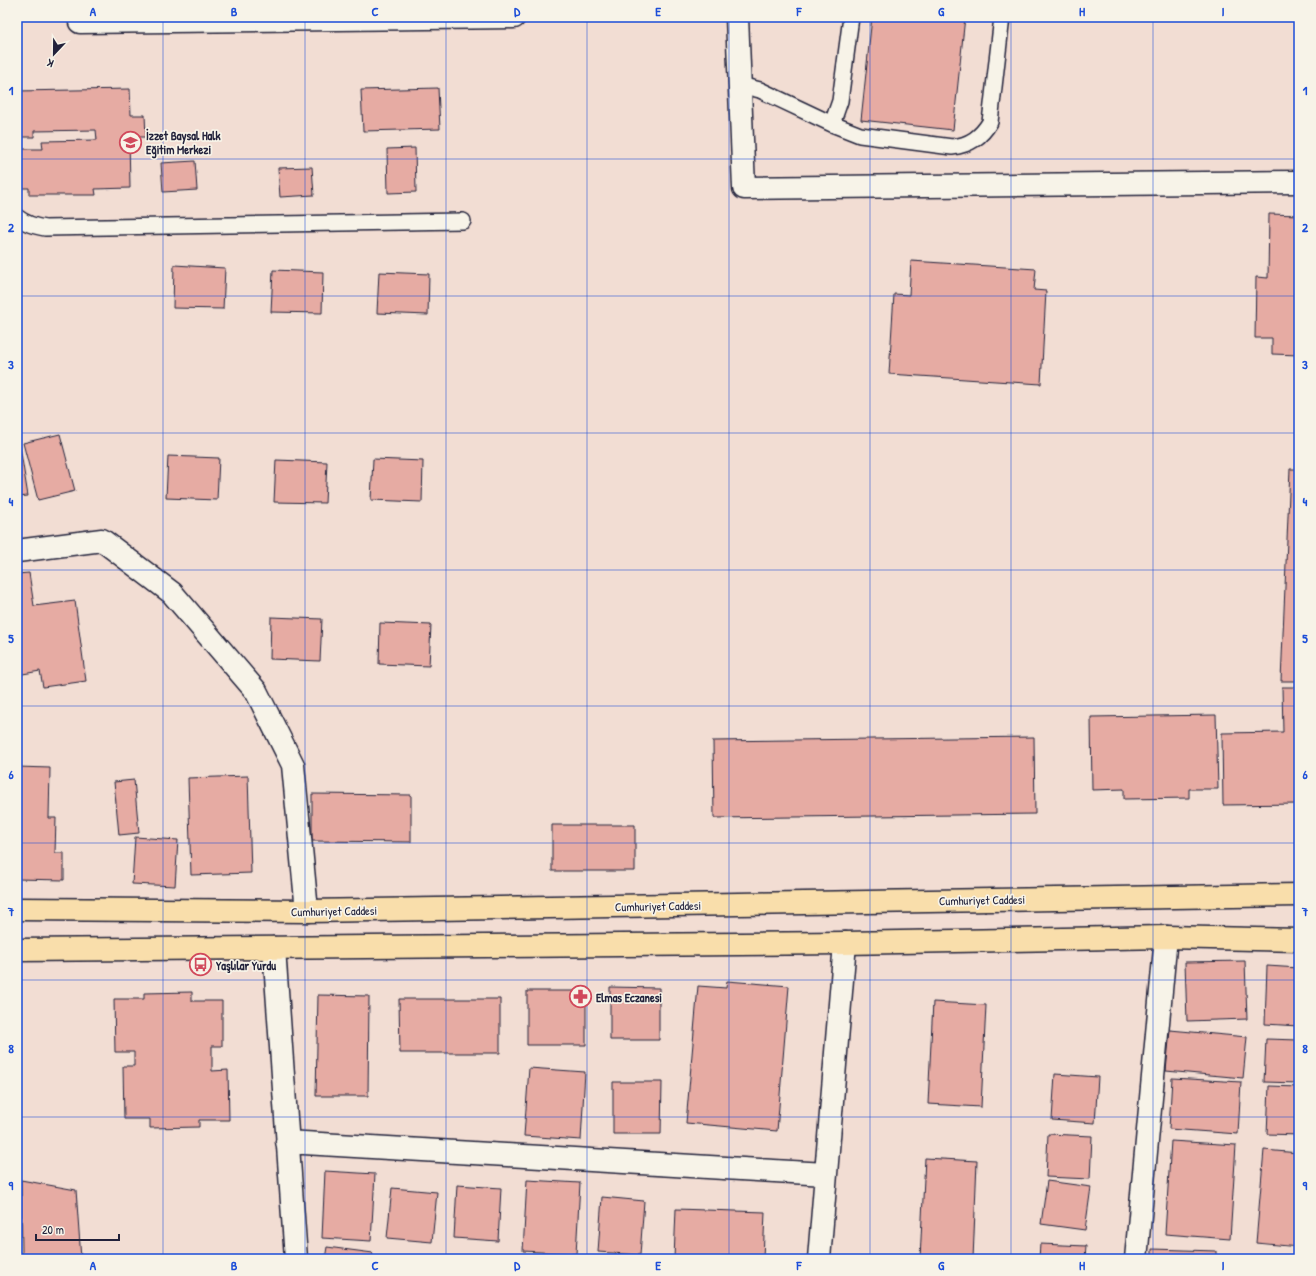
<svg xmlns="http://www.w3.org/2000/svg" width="1316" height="1276" font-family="'Patrick Hand',sans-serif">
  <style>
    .building { fill: #e6aba3; stroke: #22223b }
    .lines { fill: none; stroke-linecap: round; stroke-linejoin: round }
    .service-casing { stroke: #22223b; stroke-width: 18 }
    .minor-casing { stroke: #22223b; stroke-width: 25 }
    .primary-casing { stroke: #22223b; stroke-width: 25 }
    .service { stroke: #f7f3e8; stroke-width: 15 }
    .minor { stroke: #f7f3e8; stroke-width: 22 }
    .primary { stroke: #f9deab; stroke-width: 22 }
    .grid { fill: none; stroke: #1d4ed8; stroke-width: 1; stroke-opacity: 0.55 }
    .labels { text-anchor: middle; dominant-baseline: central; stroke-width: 3.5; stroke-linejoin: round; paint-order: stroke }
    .poi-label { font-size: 12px; font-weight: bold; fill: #22223b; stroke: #f7f3e8; text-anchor: start }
    .street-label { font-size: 12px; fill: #22223b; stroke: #f7f3e8 }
    .neatline { fill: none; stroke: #1d4ed8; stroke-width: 1.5 }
    .grid-label { font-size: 13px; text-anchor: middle; font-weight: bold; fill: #1d4ed8 }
  </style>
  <rect width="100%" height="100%" fill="#f2ddd3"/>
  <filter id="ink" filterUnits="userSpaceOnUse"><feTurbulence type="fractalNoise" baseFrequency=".025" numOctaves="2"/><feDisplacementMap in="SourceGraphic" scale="8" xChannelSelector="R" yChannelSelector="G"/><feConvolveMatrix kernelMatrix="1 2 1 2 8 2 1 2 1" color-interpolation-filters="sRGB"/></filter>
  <g filter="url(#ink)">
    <path class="building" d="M872,17H965L953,130L861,120Z
      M438,88L440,129L363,131L361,90Z
      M130,89L131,115H145L146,137H129L130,188L95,189L96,195H29V188H17V149H43L42,141L97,140L96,130L34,131V137H17V91Z
      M415,148L416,192L388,193L387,149Z
      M195,161L197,190L163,192L161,163Z
      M312,167L314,195L280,197L278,168Z
      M1269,214L1299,215V355L1272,354V338H1255L1256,277L1268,278Z
      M911,261L1036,269L1034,290L1046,291L1041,384L889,374L894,294L909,295Z
      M174,265L225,268L223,309L173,308Z
      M273,270L323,272L322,313L271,312Z
      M379,272L429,274L428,315L377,313Z
      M17,428L28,496L17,497Z
      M60,434L75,491L38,500L23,443Z
      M168,456L219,458L217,500L166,498Z
      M373,459L423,461L422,502L371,500Z
      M276,460L327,462L325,503L274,502Z
      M1290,469H1299V681H1281Z
      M29,573L34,606L75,601L86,681L43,687L40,671L17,675V574Z
      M271,617L322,619L320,661L270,659Z
      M380,623L431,625L429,666L379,664Z
      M1282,687H1299V804L1223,805L1222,733L1283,732Z
      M1216,715L1218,789H1189V798L1124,799V789L1092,790L1091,717Z
      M1034,737L1035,814L714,818L713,741Z
      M17,767L50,768L49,818H56L55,853H64V880L17,879Z
      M248,776L251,873L191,875L188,778Z
      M134,780L139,833L119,835L114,782Z
      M312,794L411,795V842L312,841Z
      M552,825H635V871H552Z
      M135,837L178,840L175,886L132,884Z
      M1245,961L1247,1019L1187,1021L1185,962Z
      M1267,966L1299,968V1026L1265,1024Z
      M727,981L789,986L777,1131L686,1123L698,986L726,988Z
      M610,987L659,988V1040H610Z
      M527,991H586V1045H527Z
      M192,992V1001H222V1046H212V1071L228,1070L229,1120H199V1127L150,1128V1119H124L123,1066H134V1052H115L114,999H144V993Z
      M318,995L369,996L368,1096H316Z
      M399,999H500V1053H400Z
      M933,1002L986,1005L981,1107L928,1104Z
      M1170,1030L1247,1037L1243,1078L1166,1071Z
      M1266,1039L1299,1040V1083L1264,1082Z
      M529,1068L585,1072L581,1140L524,1136Z
      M1055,1074L1098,1077L1095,1123L1052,1120Z
      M1172,1078L1241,1082L1238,1134L1169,1129Z
      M613,1082H662L661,1134H613Z
      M1269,1086L1299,1087V1135L1267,1134Z
      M1048,1134L1092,1136L1090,1179L1046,1177Z
      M1171,1141L1236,1145L1230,1239L1165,1234Z
      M1264,1150L1299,1153V1247L1256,1243Z
      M925,1158L977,1161L973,1259H920Z
      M325,1171L375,1174L371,1241L322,1238Z
      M21,1180L76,1190L81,1259H44L22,1255Z
      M527,1180L580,1183L576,1254L523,1251Z
      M1047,1181L1091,1187L1085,1230L1041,1224Z
      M457,1185L501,1188L498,1241L454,1238Z
      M392,1188L437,1192L432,1242L387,1238Z
      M602,1197L644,1201L640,1255L598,1252Z
      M676,1209L765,1212L763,1259H674Z
      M1040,1244L1086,1246L1085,1259H1039Z
      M327,1247L373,1253L372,1259H325Z
      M1152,1249L1216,1251V1259H1152Z"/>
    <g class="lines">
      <defs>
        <path id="service" d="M740,85L760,90L832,124L860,135L952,147C970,145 981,137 990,122L1002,17
          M832,124L840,101L851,17
          M17,217C26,224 34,226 45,228L463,221"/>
        <path id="minor" d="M737,17L744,188L1299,182
          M80,22L514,17
          M17,551L102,540L172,593L256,691L293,765L307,911
          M274,948L296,1259
          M287,1142L826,1174
          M819,1259L845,943
          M1136,1259L1166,937"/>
        <path id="primary" d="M17,909L307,911L1299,895
          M17,950L845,943L1166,937L1299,940"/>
      </defs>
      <use href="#service" class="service-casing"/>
      <use href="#minor" class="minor-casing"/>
      <use href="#primary" class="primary-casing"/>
      <use href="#service" class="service"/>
      <use href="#minor" class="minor"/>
      <use href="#primary" class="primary"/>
    </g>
  </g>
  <path class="grid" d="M163,17V1259M305,17V1259M446,17V1259M587,17V1259M729,17V1259M870,17V1259M1011,17V1259M1153,17V1259M17,159H1299M17,296H1299M17,433H1299M17,570H1299M17,706H1299M17,843H1299M17,980H1299M17,1117H1299"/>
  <defs>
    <symbol id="school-ring" viewBox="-11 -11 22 22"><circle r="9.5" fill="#f7f3e8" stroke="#d1495b" stroke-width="1.5"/><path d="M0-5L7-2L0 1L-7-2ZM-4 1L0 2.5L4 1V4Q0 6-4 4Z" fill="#d1495b"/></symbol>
    <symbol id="bus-ring" viewBox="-11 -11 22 22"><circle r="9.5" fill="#f7f3e8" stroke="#d1495b" stroke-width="1.5"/><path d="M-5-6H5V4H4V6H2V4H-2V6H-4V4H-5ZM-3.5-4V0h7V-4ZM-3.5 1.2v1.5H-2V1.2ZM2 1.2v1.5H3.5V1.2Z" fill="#d1495b"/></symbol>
    <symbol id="pharmacy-ring" viewBox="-11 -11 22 22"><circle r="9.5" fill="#f7f3e8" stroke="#d1495b" stroke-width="1.5"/><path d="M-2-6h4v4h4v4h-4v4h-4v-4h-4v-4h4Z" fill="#d1495b"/></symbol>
  </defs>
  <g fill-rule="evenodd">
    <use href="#school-ring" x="118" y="130" width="25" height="25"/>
    <use href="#bus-ring" x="188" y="952" width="25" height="25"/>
    <use href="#pharmacy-ring" x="568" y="984" width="25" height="25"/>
  </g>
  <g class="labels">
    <g class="poi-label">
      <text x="146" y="135">İzzet Baysal Halk<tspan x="146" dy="14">Eğitim Merkezi</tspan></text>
      <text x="216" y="965">Yaşlılar Yurdu</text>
      <text x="596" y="997">Elmas Eczanesi</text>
    </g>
    <g class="street-label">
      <text transform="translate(982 900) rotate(-1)">Cumhuriyet Caddesi</text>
      <text transform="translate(658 906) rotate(-1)">Cumhuriyet Caddesi</text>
      <text transform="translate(334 911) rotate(-1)">Cumhuriyet Caddesi</text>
    </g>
  </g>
  <rect width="1316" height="1276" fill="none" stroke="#f7f3e8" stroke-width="44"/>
  <g transform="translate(54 54) rotate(202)" stroke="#f7f3e8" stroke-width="3" paint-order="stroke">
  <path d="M0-3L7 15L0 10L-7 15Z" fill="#22223b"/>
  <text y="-6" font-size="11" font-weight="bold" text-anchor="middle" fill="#22223b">K</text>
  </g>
  <path d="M36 1234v6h83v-6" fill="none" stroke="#22223b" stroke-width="2"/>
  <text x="42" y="1234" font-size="12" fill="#22223b" stroke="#f7f3e8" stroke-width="3" paint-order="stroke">20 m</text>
  <rect x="22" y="22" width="1272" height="1232" class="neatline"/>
  <g class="grid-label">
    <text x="93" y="16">A</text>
    <text x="234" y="16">B</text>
    <text x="375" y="16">C</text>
    <text x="517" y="16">D</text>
    <text x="658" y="16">E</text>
    <text x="799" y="16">F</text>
    <text x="941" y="16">G</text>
    <text x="1082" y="16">H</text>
    <text x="1223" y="16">I</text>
    <text x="11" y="95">1</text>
    <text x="1305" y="95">1</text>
    <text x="11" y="232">2</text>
    <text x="1305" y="232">2</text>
    <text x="11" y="369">3</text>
    <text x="1305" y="369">3</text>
    <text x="11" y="506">4</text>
    <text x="1305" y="506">4</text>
    <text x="11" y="643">5</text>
    <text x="1305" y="643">5</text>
    <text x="11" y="779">6</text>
    <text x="1305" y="779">6</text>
    <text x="11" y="916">7</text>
    <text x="1305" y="916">7</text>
    <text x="11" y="1053">8</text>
    <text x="1305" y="1053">8</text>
    <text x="11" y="1190">9</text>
    <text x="1305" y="1190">9</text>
    <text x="93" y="1270">A</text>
    <text x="234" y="1270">B</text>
    <text x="375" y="1270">C</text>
    <text x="517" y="1270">D</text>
    <text x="658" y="1270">E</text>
    <text x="799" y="1270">F</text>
    <text x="941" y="1270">G</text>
    <text x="1082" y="1270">H</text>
    <text x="1223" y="1270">I</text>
  </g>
</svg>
